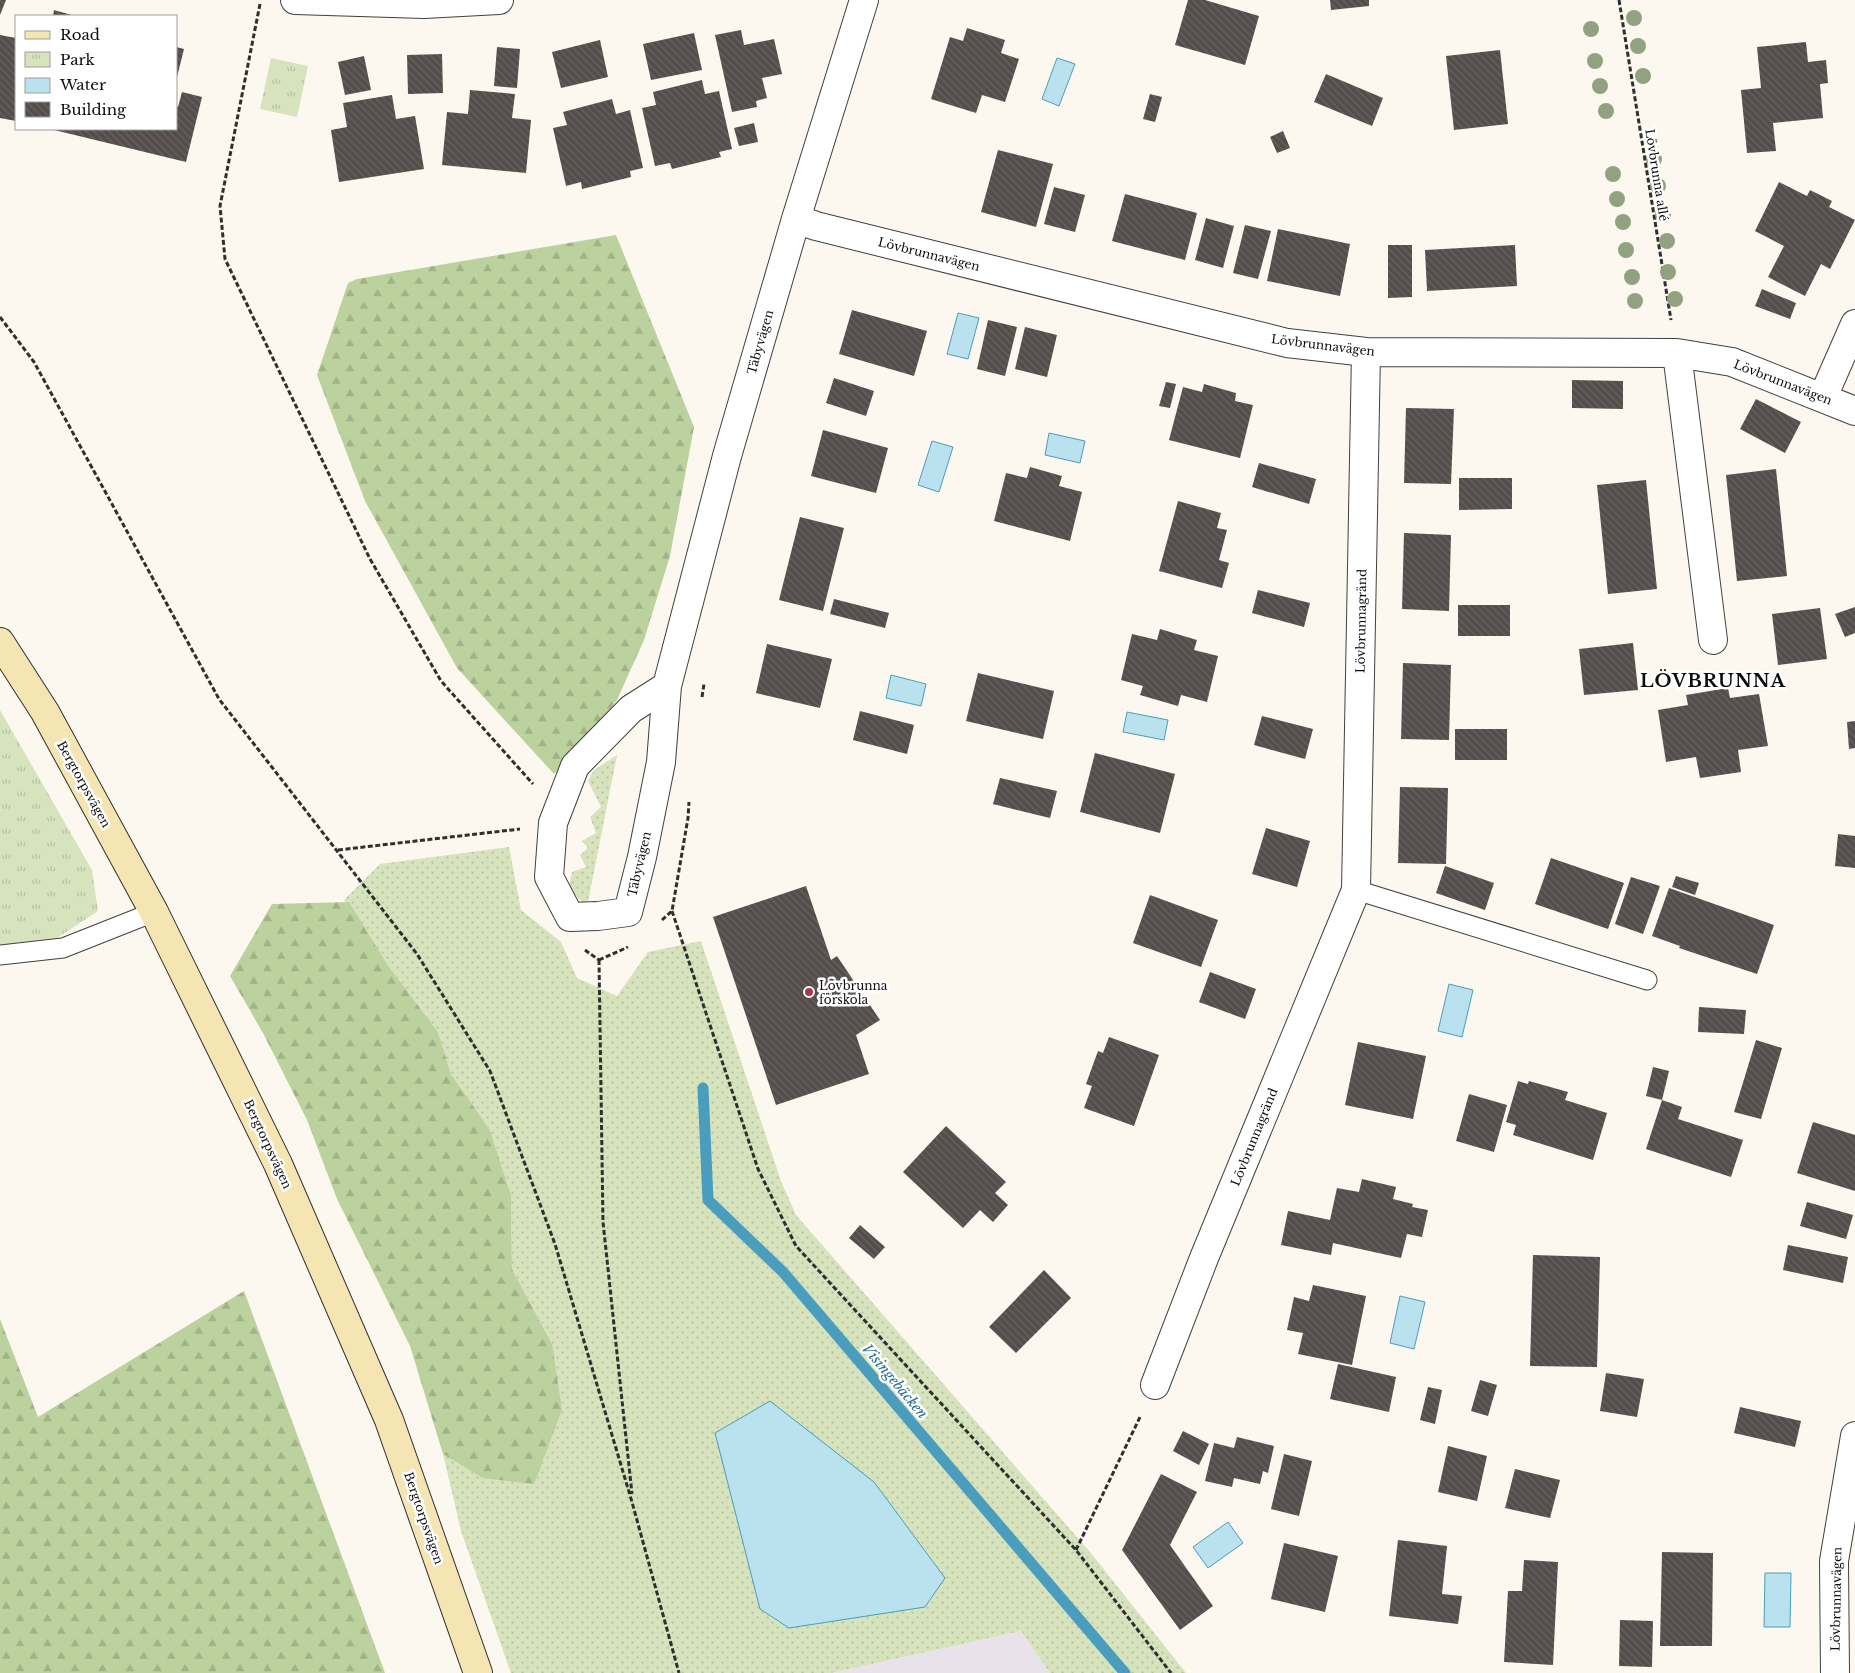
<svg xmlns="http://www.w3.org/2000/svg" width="1855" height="1673" font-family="'Libre Baskerville',serif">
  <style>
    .industrial { fill: #e9e2eb }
    .grass { fill: url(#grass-dots) }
    .forest { fill: url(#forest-firs) }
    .park { fill: url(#park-tufts) }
    .water { fill: #bae1ee; stroke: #4a9dbc }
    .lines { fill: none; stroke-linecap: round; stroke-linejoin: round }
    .stream { stroke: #4a9dbc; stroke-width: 11 }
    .building { fill: url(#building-back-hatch) }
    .lane-casing { stroke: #404040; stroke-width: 21 }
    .street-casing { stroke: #404040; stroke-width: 30 }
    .secondary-casing { stroke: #2f2f2f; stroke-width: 30 }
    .path { stroke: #2f2f2f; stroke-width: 3; stroke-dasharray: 5 2.5; stroke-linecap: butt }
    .lane { stroke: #fff; stroke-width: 19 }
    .street { stroke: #fff; stroke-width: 28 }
    .secondary { stroke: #f5e5b2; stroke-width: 28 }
    .tree { fill: #91a280 }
    .poi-dot { fill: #ab374b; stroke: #fff; stroke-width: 2 }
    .labels { text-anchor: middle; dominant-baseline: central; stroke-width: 5; stroke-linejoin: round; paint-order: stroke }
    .street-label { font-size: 12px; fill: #0d0d0d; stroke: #fff }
    .poi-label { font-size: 12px; fill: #0d0d0d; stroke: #fff; text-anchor: start }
    .water-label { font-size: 14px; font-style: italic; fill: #266f8f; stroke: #fff }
    .district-label { font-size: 18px; font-weight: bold; letter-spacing: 1px; fill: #0d0d0d; stroke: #fff }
  </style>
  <defs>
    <pattern id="grass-dots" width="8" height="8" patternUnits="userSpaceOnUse" patternTransform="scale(1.25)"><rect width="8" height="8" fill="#d6e3bd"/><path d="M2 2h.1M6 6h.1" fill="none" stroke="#b6c2a1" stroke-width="1.8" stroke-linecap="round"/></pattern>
    <pattern id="forest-firs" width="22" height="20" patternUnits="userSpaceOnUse" patternTransform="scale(1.25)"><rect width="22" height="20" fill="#bcd29e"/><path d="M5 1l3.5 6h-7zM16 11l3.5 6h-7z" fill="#a0b387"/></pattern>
    <pattern id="park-tufts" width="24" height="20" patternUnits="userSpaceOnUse" patternTransform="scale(1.25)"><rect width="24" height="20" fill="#d6e3bd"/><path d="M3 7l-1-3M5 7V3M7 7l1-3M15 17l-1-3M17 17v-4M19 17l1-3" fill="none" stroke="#b6c2a1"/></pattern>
    <pattern id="building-back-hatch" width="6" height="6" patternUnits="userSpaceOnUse" patternTransform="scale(1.25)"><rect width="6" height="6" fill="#544d4b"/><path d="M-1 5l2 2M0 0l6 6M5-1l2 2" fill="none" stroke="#686260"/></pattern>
  </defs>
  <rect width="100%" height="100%" fill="#fdf8ef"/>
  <path class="industrial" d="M1021,1631L1050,1673H831Z"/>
  <path class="grass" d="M617,755L587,907L569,888L572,872L586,867L580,855L588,848L582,841L596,833L590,817L601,807L588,781L594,770Z
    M509,847L521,910L561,942L577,978L617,996L648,952L701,941L781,1181L796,1215L1090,1552L1186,1673H1050L1021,1631L831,1673H511L461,1531L443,1454L482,1478L552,1344L512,1269L511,1195L490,1130L451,1074L438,1032L387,964L344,900L380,864Z"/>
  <path class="forest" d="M616,235L694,427L670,556L644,640L617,700L585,743L554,774L457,668L365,501L317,375L348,283L357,279Z
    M349,902L387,964L438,1032L451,1074L490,1130L511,1195L512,1269L552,1344L562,1410L534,1484L482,1478L443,1454L410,1346L337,1199L307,1120L263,1033L230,976L272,904Z
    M244,1291L385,1673H0V1319L38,1417Z"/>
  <path class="park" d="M271,58L308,66L297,117L260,109Z
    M0,710L92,870L98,911L57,938L0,945Z"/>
  <path class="water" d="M1057,58L1075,64L1059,106L1042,99Z
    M958,313L979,318L968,359L947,354Z
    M1049,433L1085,441L1080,463L1045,455Z
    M932,441L953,447L939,492L918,485Z
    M891,675L926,684L921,706L886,698Z
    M1127,712L1168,720L1164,740L1123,732Z
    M1449,984L1473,990L1462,1037L1438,1031Z
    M1400,1296L1425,1302L1414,1349L1390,1343Z
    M770,1401L874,1482L945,1578L925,1607L789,1628L760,1609L715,1433Z
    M1228,1522L1243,1543L1208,1568L1193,1547Z
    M1765,1573H1791L1790,1627H1764Z"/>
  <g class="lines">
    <path class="stream" d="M703,1088L708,1200L783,1272L1125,1673"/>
  </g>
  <path class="building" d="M0,0H6L0,15Z
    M1188,0H1205L1259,16L1245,65L1175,45Z
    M1330,0H1369V6L1331,10Z
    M54,10L75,16H53Z
    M967,28L1005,40L1001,53L1019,59L1005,102L982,95L976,113L931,99L950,37L963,41Z
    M741,30L744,45L774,39L782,74L762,78L767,98L756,101L757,107L732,112L715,35Z
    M694,33L702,70L651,80L643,44Z
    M0,35L16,38V121L0,118Z
    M600,40L608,77L561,88L552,52Z
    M1806,42L1808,62L1826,60L1828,83L1820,84L1823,118L1773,123L1776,151L1747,153L1741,90L1761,88L1757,47Z
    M176,47L184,49L177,77H176Z
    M497,47L520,49L517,88L494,86Z
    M1500,50L1508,124L1454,130L1446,56Z
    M442,54L443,93L408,94L407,55Z
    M364,56L371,90L345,95L338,62Z
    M1326,74L1383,98L1372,126L1314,102Z
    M702,80L705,94L719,91L732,149L719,152L721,157L672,169L670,163L655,166L642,108L656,105L653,92Z
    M470,90L515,94L512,118L531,120L526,173L442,165L447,112L468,114Z
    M182,92L202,97L186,162L50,129H176V106L178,107Z
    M1150,94L1162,97L1155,122L1143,119Z
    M392,95L396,119L415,116L424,169L339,182L331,130L347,127L343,103Z
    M612,99L616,114L630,110L643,168L630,171L631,177L582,189L581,182L566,186L553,128L567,125L563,112Z
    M754,123L758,142L739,146L734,128Z
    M1283,131L1290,148L1277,153L1270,137Z
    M998,150L1053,164L1036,227L981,212Z
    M1779,182L1807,196L1810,190L1832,201L1829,207L1855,220L1830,269L1821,264L1805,296L1768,277L1784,246L1755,231Z
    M1054,187L1085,195L1075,232L1044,224Z
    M1125,194L1197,213L1185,260L1112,241Z
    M1206,218L1234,226L1223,268L1195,260Z
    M1245,225L1271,231L1258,279L1233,273Z
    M1278,229L1350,244L1340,296L1267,281Z
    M1388,245H1412V297L1388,298Z
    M1515,245L1517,286L1427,291L1425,250Z
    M1762,289L1796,303L1790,319L1755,306Z
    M852,310L927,331L914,376L839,354Z
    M988,320L1017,327L1005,376L977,369Z
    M1025,327L1057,335L1047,377L1015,369Z
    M834,378L874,391L866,416L826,403Z
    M1572,380L1623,381V409L1572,408Z
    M1166,382L1176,384L1170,408L1159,406Z
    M1204,384L1236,393L1235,401L1253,405L1240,458L1169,440L1183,387L1202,392Z
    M1756,399L1801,422L1785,453L1740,429Z
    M1406,408L1454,409L1451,484L1404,483Z
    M823,430L888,448L876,493L811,476Z
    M1259,463L1316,479L1309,504L1252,487Z
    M1030,467L1062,476L1059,486L1082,492L1070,541L994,521L1006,473L1027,478Z
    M1776,469L1787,576L1737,581L1726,475Z
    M1459,478H1512V509L1459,510Z
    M1646,480L1657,589L1608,594L1597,485Z
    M1178,501L1221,513L1217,528L1227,530L1219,560L1229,563L1222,588L1159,571Z
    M800,517L844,528L823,611L779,600Z
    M1404,533L1451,535L1449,611L1402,609Z
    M1258,590L1310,603L1304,627L1252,613Z
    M834,599L889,613L885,628L830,614Z
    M1458,605H1510V636H1458Z
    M1855,607V633L1845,637L1835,614Z
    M1820,608L1827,659L1778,665L1772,614Z
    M1160,629L1197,640L1194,650L1218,656L1207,702L1181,695L1178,706L1140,695L1143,686L1121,680L1132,634L1157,640Z
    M1633,643L1638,690L1584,695L1579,649Z
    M767,644L832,659L820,708L756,693Z
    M1403,663L1451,665L1449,740L1401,739Z
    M978,673L1054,691L1043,739L966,721Z
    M1728,688L1730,698L1759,694L1768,746L1738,750L1741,772L1700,778L1696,757L1666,762L1658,710L1688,705L1686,695Z
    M860,711L914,725L907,754L853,740Z
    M1262,716L1313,729L1305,759L1254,745Z
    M1855,721V748L1849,749L1847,722Z
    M1455,729H1507V760H1455Z
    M1095,753L1175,774L1160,833L1080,812Z
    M1000,778L1057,791L1050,818L993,804Z
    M1400,787L1448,788L1446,864L1398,863Z
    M1266,828L1310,841L1297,887L1252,874Z
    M1838,834L1855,836V868L1835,866Z
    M1551,858L1624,883L1608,929L1535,904Z
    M1445,866L1494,883L1485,910L1436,893Z
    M1676,876L1699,883L1695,895L1672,887Z
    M1631,877L1660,886L1643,934L1615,924Z
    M806,886L831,960L837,956L880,1020L856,1035L869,1074L776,1105L713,917Z
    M1669,888L1774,925L1757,974L1679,948L1680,946L1652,936Z
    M1150,895L1218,920L1201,967L1133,943Z
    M1210,972L1256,989L1245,1019L1199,1002Z
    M1699,1007L1746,1010L1744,1034L1698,1032Z
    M1109,1037L1159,1055L1134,1126L1084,1108L1092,1086L1086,1084L1098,1051L1103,1053Z
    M1756,1040L1782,1048L1761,1119L1734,1112Z
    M1358,1042L1426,1056L1413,1119L1345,1105Z
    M1653,1067L1669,1071L1662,1100L1646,1096Z
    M1518,1081L1528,1084L1529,1081L1568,1092L1565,1100L1607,1113L1593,1160L1513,1135L1516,1125L1506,1122Z
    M1469,1094L1507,1105L1494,1152L1456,1141Z
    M1662,1100L1682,1107L1678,1119L1743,1140L1731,1177L1646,1149Z
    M1813,1122L1855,1135V1191L1797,1173Z
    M946,1126L1006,1182L995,1193L1008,1205L993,1222L980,1210L963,1228L903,1172Z
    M1362,1179L1396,1187L1393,1199L1413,1204L1412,1207L1428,1210L1422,1237L1407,1234L1401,1258L1333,1243L1331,1255L1281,1245L1288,1211L1330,1220L1337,1188L1359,1192Z
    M1807,1202L1853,1215L1846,1239L1800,1226Z
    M860,1225L885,1247L874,1259L849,1238Z
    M1788,1245L1848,1257L1843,1283L1783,1270Z
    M1533,1255L1600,1257L1597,1367L1530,1366Z
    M1044,1270L1071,1298L1016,1353L989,1327Z
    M1313,1285L1366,1296L1352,1365L1298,1354L1303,1333L1287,1330L1294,1297L1309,1301Z
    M1338,1364L1396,1377L1389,1412L1330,1399Z
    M1606,1373L1644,1379L1637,1417L1600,1411Z
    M1480,1380L1497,1385L1488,1416L1471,1411Z
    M1428,1387L1442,1390L1435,1424L1420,1420Z
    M1740,1407L1801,1421L1795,1447L1734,1433Z
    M1183,1431L1209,1444L1199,1465L1173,1451Z
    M1237,1437L1274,1446L1268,1473L1263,1471L1260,1484L1234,1478L1232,1487L1205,1481L1214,1443L1234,1448Z
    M1448,1446L1487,1456L1477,1501L1438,1492Z
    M1284,1454L1312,1461L1299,1516L1271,1509Z
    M1515,1469L1560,1480L1550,1518L1505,1508Z
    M1161,1474L1197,1492L1170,1545L1213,1606L1180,1630L1122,1550Z
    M1398,1540L1447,1546L1442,1594L1462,1596L1458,1624L1389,1616Z
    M1284,1543L1338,1556L1325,1612L1271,1599Z
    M1662,1552L1713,1553L1712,1646H1660Z
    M1524,1560L1558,1562L1553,1665L1504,1662L1508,1591H1522Z
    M1620,1620L1653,1621L1652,1667L1619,1666Z"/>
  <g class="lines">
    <defs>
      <path id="lane" d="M1356,890L1647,980
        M0,955L63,948L154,912"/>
      <path id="street" d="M295,0L424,4L499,0
        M796,219L816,226L1287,343L1366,352L1677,353L1732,362L1855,411
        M1677,353L1713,640
        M1823,397L1855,324
        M667,686L631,709L575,766L553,823L549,877L570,917L598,916L628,912L642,857L661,762L667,686L727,456L796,219L864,0
        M1155,1385L1204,1258L1356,890L1366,352
        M1835,1673L1834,1561L1855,1436"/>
      <path id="secondary" d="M0,642L45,712L154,912L278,1164L389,1420L478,1673"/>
    </defs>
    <use href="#lane" class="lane-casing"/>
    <use href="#street" class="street-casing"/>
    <use href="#secondary" class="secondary-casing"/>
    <path class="path" d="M1619,0L1671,320
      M260,4L220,206L225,259L370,559L441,681L533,784
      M0,317L34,362L219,699L417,954L490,1071L555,1244L632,1502L679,1673
      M702,697L704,684
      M338,850L520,829
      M672,911L758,1169L796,1246L1076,1550L1171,1673
      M662,920L672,911L688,818L689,802
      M585,950L599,960
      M599,960L628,947
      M599,960L603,1222L632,1494
      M1076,1550L1141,1415"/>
    <use href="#lane" class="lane"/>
    <use href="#street" class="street"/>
    <use href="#secondary" class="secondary"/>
  </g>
  <g class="tree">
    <circle cx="1634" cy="18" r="8"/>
    <circle cx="1591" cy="29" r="8"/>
    <circle cx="1638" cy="46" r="8"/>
    <circle cx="1595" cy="61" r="8"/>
    <circle cx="1643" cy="76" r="8"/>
    <circle cx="1600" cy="86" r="8"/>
    <circle cx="1606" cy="111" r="8"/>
    <circle cx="1654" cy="159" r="8"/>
    <circle cx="1613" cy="174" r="8"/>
    <circle cx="1658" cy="186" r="8"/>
    <circle cx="1617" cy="199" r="8"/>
    <circle cx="1663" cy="215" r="8"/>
    <circle cx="1623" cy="222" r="8"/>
    <circle cx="1667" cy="241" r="8"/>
    <circle cx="1626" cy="250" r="8"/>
    <circle cx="1668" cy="272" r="8"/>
    <circle cx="1632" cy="277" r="8"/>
    <circle cx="1675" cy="299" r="8"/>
    <circle cx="1635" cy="301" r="8"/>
  </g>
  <circle class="poi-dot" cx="809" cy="992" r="5"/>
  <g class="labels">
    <g class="street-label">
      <text transform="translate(1657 175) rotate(81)">Lövbrunna allé</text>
      <text transform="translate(929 254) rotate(14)">Lövbrunnavägen</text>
      <text transform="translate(760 342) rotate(-74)">Täbyvägen</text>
      <text transform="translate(1323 345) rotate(7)">Lövbrunnavägen</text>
      <text transform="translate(1783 382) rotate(21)">Lövbrunnavägen</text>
      <text transform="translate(1361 621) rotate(-89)">Lövbrunnagränd</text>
      <text transform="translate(84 784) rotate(61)">Bergtorpsvägen</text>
      <text transform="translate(639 864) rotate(-77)">Täbyvägen</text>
      <text transform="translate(1254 1137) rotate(-68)">Lövbrunnagränd</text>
      <text transform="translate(268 1144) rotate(65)">Bergtorpsvägen</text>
      <text transform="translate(424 1518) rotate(71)">Bergtorpsvägen</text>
      <text transform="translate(1836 1599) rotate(-89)">Lövbrunnavägen</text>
    </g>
    <g class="poi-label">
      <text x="819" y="985">Lövbrunna<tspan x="819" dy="14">förskola</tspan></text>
    </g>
    <g class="water-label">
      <text transform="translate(895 1381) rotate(50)">Visingebäcken</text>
    </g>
    <g class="district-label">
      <text x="1713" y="681">LÖVBRUNNA</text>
    </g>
  </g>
  <rect x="15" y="15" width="162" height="115" fill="#ffffff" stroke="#9e9e9e"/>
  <rect x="25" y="31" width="25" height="8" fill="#f5e5b2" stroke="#9e9e9e"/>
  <text x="60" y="40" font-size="15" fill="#0d0d0d">Road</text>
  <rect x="25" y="52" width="25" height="15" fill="url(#park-tufts)" stroke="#9e9e9e"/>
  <text x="60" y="65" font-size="15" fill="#0d0d0d">Park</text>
  <rect x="25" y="78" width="25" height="15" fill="#bae1ee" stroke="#9e9e9e"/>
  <text x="60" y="90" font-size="15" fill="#0d0d0d">Water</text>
  <rect x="25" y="102" width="25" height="15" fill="url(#building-back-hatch)" stroke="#9e9e9e"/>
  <text x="60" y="115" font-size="15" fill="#0d0d0d">Building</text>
</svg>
